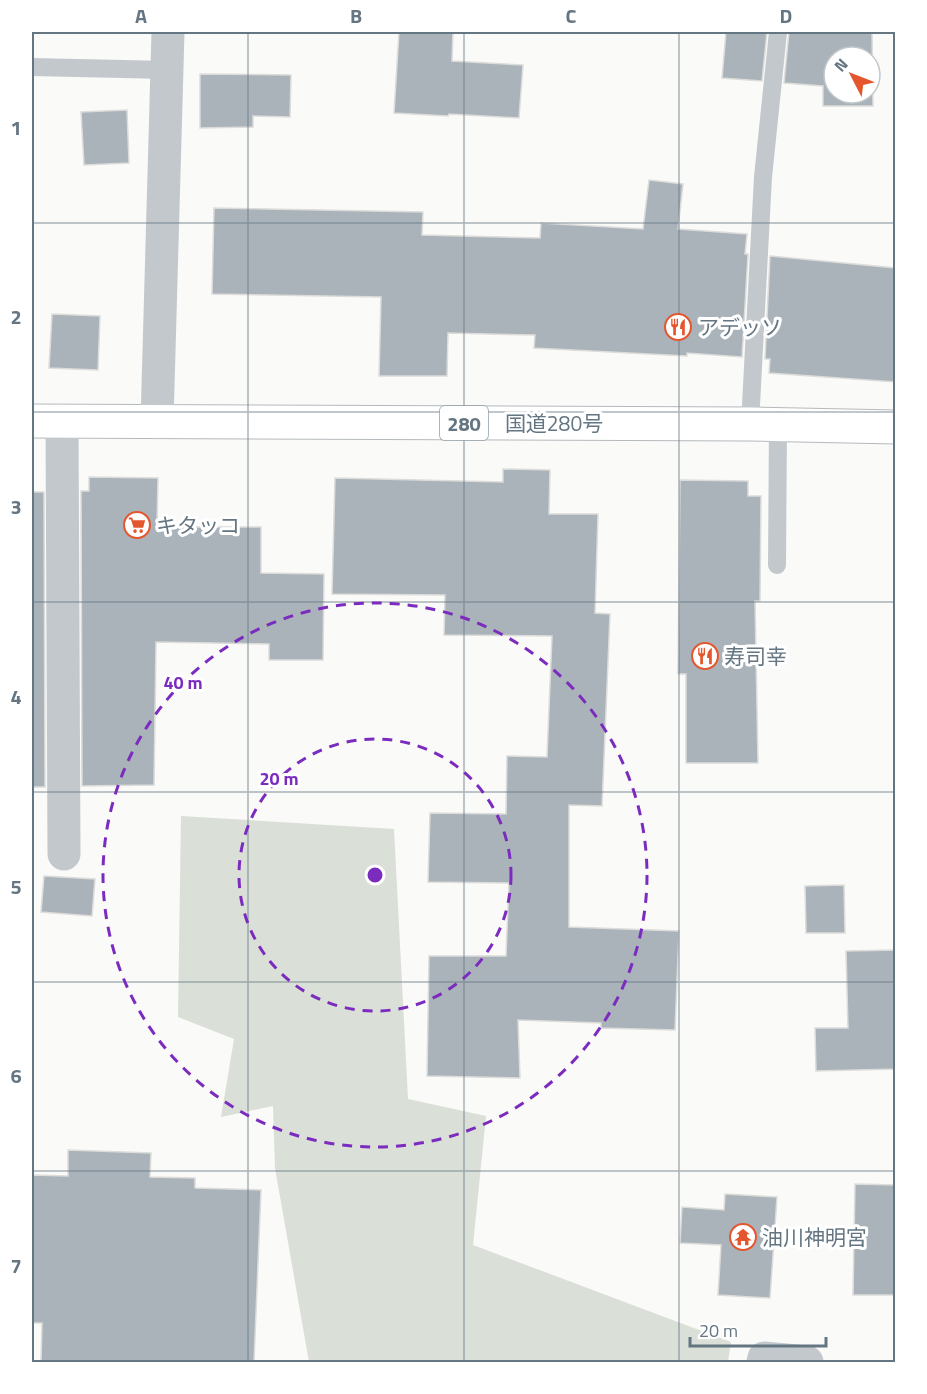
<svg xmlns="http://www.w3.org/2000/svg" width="927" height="1394" font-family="'Titillium Web','Noto Sans JP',sans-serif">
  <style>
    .green { fill: #dadfd7 }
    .building { fill: #aab3b9; stroke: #dcdcda; stroke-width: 1.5; fill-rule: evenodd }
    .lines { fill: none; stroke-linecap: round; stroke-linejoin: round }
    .trunk-casing { stroke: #b4b9bd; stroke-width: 35 }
    .service { stroke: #c3c8cc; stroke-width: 18 }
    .minor { stroke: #c3c8cc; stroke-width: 33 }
    .trunk { stroke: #fff; stroke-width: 33 }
    .grid { fill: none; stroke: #657683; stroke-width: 1.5; stroke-opacity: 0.55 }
    .ring { fill: none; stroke: #7b2cbf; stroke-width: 3; stroke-dasharray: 10 8 }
    .labels { text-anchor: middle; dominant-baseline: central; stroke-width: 6; stroke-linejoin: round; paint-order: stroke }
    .shield { fill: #fff; stroke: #939fa8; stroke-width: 1.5 }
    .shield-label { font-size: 20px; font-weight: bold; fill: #657683 }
    .poi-label { font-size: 21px; fill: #657683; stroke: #fff; text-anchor: start }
    .street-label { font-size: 21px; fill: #657683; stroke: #fff }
    .centre { fill: #7b2cbf; stroke: #fff; stroke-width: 3 }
    .ring-label { font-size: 18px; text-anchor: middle; font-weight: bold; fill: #7b2cbf; stroke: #fff; stroke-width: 6; stroke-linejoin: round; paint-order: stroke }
    .neatline { fill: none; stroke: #657683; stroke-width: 2 }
    .grid-label { font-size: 20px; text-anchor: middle; font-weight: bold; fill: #657683 }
  </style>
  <rect width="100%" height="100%" fill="#fafaf8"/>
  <path class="green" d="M181,816L394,829L408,1099L486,1116L473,1245L731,1342L728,1362H309L275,1168L273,1106L221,1117L234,1039L178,1017Z"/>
  <path class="building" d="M399,32H453L452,61L523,65L519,118L449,114L448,116L394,113Z
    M726,32H767L762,81L722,78Z
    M789,32H872L873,106H823V86L784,83ZM834,57H870V93H834Z
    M200,74L291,75L290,117L253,116V127L200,128Z
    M127,110L129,163L84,165L81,112Z
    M649,180L683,184L678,229L747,234L745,254H748L742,357L687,353V356L534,348L535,335L448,333L447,376H379L381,297L212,294L214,208L423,212L422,235L540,238L541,223L643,229Z
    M770,256L896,268V382L769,373L770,359H765Z
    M52,314L100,316L98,370L49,368Z
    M503,469L550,470L549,514H598L595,613L610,614L602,806L569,805V927L679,931L675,1030L601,1028V1023L518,1020L520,1078L427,1076L429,956H506L509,883L428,882L430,813L506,814L507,756L547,757L552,636L444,635L445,595L332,594L335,478L503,482Z
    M89,477L158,478L157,527H261V573L324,574L323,660H269V644L156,642L154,785L82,786L81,491H89Z
    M680,480L748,481V496H761L760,601H755L758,763H686V674H678Z
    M32,492H44L45,787H32Z
    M44,876L95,879L92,916L41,912Z
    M844,885L845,933H806L805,886Z
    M896,950V1069L816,1071L815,1028H848L846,951Z
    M68,1150L151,1153L150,1177L195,1178V1188L261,1190L254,1362H41L42,1323H32V1175L68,1176Z
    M855,1184L896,1185V1295H853Z
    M725,1194L777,1197L770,1298L718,1295L721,1245L680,1243L682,1207L724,1210Z"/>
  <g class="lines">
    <defs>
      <path id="trunk" d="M32,421L750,424L896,427"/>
    </defs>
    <use href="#trunk" class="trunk-casing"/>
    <path class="service" d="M32,67L167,70
      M750,424L763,177L778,32
      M777,565L778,424"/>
    <path class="minor" d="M62,421L64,854
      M157,422L168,32
      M763,1362L764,1358L807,1362"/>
    <use href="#trunk" class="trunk"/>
  </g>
  <path class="grid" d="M248,32V1362M464,32V1362M679,32V1362M32,223H896M32,412H896M32,602H896M32,792H896M32,982H896M32,1171H896"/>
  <g class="ring">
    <circle cx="375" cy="875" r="136"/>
    <circle cx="375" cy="875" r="272"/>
  </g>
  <defs>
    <symbol id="restaurant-ring" viewBox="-11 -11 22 22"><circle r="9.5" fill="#fff" stroke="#e4572e" stroke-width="1.5"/><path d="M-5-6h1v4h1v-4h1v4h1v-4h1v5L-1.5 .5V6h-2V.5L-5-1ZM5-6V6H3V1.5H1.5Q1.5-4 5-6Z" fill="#e4572e"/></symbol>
    <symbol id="supermarket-ring" viewBox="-11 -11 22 22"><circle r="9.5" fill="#fff" stroke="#e4572e" stroke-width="1.5"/><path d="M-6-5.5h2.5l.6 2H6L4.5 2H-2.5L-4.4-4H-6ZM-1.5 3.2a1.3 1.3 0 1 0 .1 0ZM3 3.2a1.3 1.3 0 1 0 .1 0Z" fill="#e4572e"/></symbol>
    <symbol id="temple-ring" viewBox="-11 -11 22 22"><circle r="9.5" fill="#fff" stroke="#e4572e" stroke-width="1.5"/><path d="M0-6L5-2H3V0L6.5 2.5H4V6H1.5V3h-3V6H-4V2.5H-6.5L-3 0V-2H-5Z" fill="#e4572e"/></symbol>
  </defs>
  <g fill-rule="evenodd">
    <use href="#restaurant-ring" x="663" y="312" width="30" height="30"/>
    <use href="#supermarket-ring" x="122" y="510" width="30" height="30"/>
    <use href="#restaurant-ring" x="690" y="641" width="30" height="30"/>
    <use href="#temple-ring" x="728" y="1222" width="30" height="30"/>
  </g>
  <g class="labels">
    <rect class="shield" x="440" y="406" width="48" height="34" rx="4.5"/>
    <g class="shield-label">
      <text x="464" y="423">280</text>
    </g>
    <g class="poi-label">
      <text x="698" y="327">アデッソ</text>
      <text x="156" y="525">キタッコ</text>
      <text x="724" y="656">寿司幸</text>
      <text x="762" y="1237">油川神明宮</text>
    </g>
    <g class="street-label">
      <text x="554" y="423">国道280号</text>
    </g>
  </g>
  <circle cx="375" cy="875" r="9" class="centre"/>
  <g class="ring-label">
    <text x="183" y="689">40 m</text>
    <text x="279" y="785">20 m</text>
  </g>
  <rect width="927" height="1394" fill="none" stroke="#ffffff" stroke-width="66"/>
  <g transform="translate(852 75) rotate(312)"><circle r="28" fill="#ffffff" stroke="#c1c8cd" stroke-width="1.5"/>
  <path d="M0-4.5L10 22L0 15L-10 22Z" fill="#e4572e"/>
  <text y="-9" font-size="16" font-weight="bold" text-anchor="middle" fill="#657683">N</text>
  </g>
  <path d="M690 1337v9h136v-9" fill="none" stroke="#657683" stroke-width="3"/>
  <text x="699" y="1337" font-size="18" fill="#657683" stroke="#ffffff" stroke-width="4.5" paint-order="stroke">20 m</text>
  <rect x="33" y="33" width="861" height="1328" class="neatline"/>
  <g class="grid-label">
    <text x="141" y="23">A</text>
    <text x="356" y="23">B</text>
    <text x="571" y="23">C</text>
    <text x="786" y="23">D</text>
    <text x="16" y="135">1</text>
    <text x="16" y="324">2</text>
    <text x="16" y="514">3</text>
    <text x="16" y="704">4</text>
    <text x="16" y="894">5</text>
    <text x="16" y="1083">6</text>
    <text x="16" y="1273">7</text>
  </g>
</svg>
